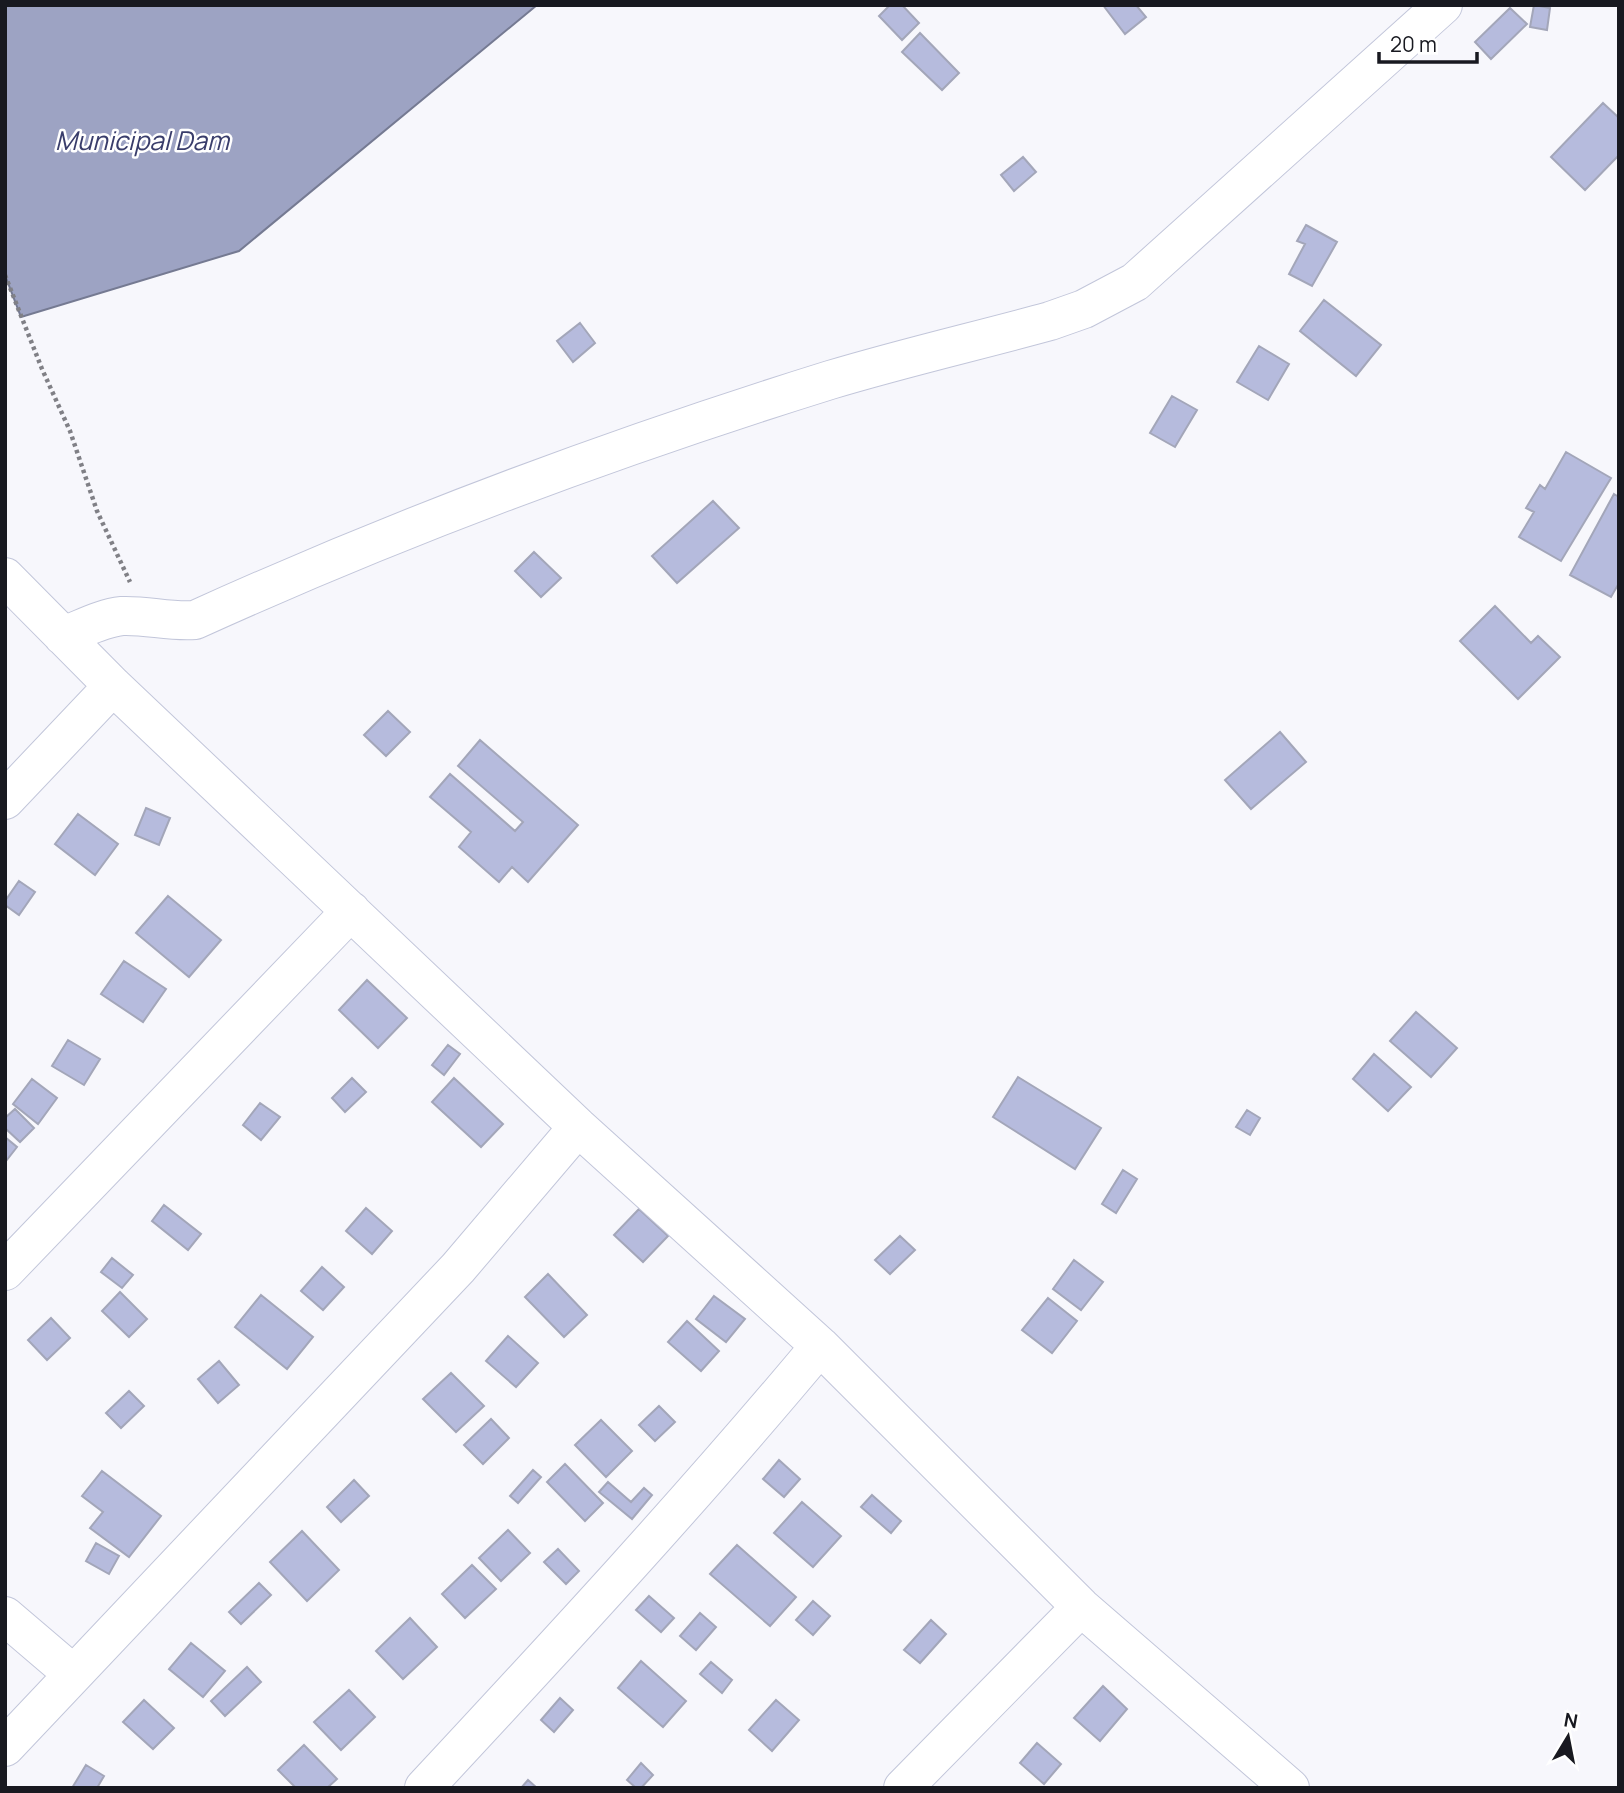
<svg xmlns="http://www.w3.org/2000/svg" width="1624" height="1793" font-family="Manrope,sans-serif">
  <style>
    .water { fill: #9da3c3; stroke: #757a92; stroke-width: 2 }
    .building { fill: #b6bbdd; stroke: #a3a6b9; stroke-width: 2 }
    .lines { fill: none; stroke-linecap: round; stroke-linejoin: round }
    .minor-casing { stroke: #c2c6da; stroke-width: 40 }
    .path { stroke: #808086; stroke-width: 4.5; stroke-dasharray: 3.5 3.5; stroke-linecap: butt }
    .minor { stroke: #fff; stroke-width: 38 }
    .labels { text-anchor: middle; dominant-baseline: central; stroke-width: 5; stroke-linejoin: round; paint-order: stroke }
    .water-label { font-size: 26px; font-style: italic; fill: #393d6b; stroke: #fff }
  </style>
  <rect width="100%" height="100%" fill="#f7f7fc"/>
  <path class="water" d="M5,5H537L239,251L21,317L5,275Z"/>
  <path class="building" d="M890,5H902L919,23L902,40L879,16Z
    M1103,5H1136L1146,17L1125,34Z
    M1534,5L1550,8L1547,30L1530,27Z
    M1510,8L1527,24L1491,59L1475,42Z
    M920,33L959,73L942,90L902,52Z
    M1603,103L1619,118V155L1585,190L1551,157Z
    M1023,157L1036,172L1014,191L1001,175Z
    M1306,225L1337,242L1312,286L1289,274L1305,244L1297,241Z
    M1324,300L1381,345L1356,376L1300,331Z
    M580,323L595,343L573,362L557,341Z
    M1259,346L1289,364L1268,400L1237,382Z
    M1172,396L1197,410L1175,447L1150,433Z
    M1566,452L1611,478L1561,561L1519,537L1534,512L1526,508L1540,485L1545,489Z
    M1614,494L1619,497V583L1611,597L1570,575Z
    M713,501L739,528L677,583L652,556Z
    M534,552L561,578L541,597L515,571Z
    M1495,606L1531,643L1538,636L1560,657L1518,699L1460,641Z
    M388,711L410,732L386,756L364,735Z
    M1280,732L1306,762L1251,809L1225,780Z
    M480,740L578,825L528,882L512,867L499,882L459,847L471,832L430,797L450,774L515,831L523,822L458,766Z
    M146,808L170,818L159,845L135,835Z
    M78,814L118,844L95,875L55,844Z
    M19,881L35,892L19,915L5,905V901Z
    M168,896L221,940L189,977L136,933Z
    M124,961L166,989L143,1022L101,994Z
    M367,980L407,1018L378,1048L339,1010Z
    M1416,1012L1457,1048L1431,1077L1390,1041Z
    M68,1040L100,1059L84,1085L52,1066Z
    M448,1045L460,1054L444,1075L432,1065Z
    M1374,1054L1411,1087L1388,1111L1353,1079Z
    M1018,1077L1101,1128L1075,1169L993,1117Z
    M352,1078L366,1092L345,1112L332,1098Z
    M454,1078L503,1124L481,1147L432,1102Z
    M32,1079L57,1098L38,1124L13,1104Z
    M260,1103L280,1117L261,1140L243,1125Z
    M15,1109L34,1128L20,1142L5,1128V1118Z
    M1247,1110L1260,1118L1250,1135L1236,1127Z
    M5,1137L17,1147L6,1161H5Z
    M1123,1170L1137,1179L1116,1213L1102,1204Z
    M164,1205L201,1234L188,1250L152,1221Z
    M366,1208L392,1231L372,1254L346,1231Z
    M639,1209L668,1236L643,1262L614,1235Z
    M900,1236L915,1250L890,1274L875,1260Z
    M112,1258L133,1275L122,1288L101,1272Z
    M1074,1260L1103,1282L1081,1310L1053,1289Z
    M322,1267L344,1287L323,1310L301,1291Z
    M548,1274L587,1315L564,1337L525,1297Z
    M120,1292L147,1319L129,1337L102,1311Z
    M261,1295L313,1337L287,1369L235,1327Z
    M714,1296L745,1319L726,1342L696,1319Z
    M1048,1298L1077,1321L1052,1353L1022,1330Z
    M51,1318L70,1338L47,1360L28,1340Z
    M687,1321L719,1351L701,1371L668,1342Z
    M508,1336L538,1363L516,1387L486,1361Z
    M219,1361L239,1385L218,1403L198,1379Z
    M451,1373L484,1406L456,1432L423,1399Z
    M129,1391L144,1406L121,1428L106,1413Z
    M659,1406L675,1422L655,1441L639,1425Z
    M491,1419L509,1438L483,1464L464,1445Z
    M601,1420L632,1451L606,1477L575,1445Z
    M779,1460L800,1479L784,1497L763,1479Z
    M565,1464L603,1503L585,1521L547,1482Z
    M533,1470L541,1477L518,1503L510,1496Z
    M102,1471L161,1516L129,1557L90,1528L103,1512L82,1496Z
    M354,1480L369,1496L341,1522L327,1507Z
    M608,1482L631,1502L644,1488L652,1495L632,1519L599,1492Z
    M872,1495L901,1521L891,1533L861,1507Z
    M802,1502L841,1536L813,1567L774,1533Z
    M508,1530L530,1553L501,1581L479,1558Z
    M302,1531L339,1570L307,1601L270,1562Z
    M96,1543L119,1556L109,1574L86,1561Z
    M737,1545L796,1597L770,1626L710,1574Z
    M558,1549L579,1571L566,1584L544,1562Z
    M472,1565L496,1589L465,1618L442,1594Z
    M259,1583L271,1595L241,1624L229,1612Z
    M649,1596L674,1618L661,1632L636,1610Z
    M813,1601L830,1616L813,1635L796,1620Z
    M700,1613L716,1627L696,1650L680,1636Z
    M410,1618L437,1647L403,1679L376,1651Z
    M931,1620L946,1634L920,1663L904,1650Z
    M191,1643L225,1671L203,1697L169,1669Z
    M641,1661L686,1701L663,1727L618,1688Z
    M711,1662L732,1680L722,1693L700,1674Z
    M247,1667L261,1682L225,1716L211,1701Z
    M1103,1686L1127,1709L1100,1741L1074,1718Z
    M349,1690L375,1717L341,1750L314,1722Z
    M560,1698L573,1710L554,1732L541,1720Z
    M144,1700L174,1728L153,1749L123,1722Z
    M776,1700L799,1720L772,1751L749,1730Z
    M1037,1743L1061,1764L1044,1784L1020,1763Z
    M304,1745L337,1779L327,1788H296L278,1770Z
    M641,1763L653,1775L641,1788H636L627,1780Z
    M86,1765L104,1776L97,1788H72Z
    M528,1780L537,1788H521Z"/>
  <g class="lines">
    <defs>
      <path id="minor" d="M5,577L113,686L578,1127L820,1346L1081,1607L1290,1788
        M63,636C82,629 102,618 122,616C147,615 170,622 195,620C400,527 615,447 830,380C903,358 977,341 1050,321L1084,309L1135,282L1443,5
        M5,800L113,686
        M5,1271L351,911
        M5,1616L73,1674
        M5,1747L458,1268L578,1127
        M424,1788C559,1643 693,1498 820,1346
        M903,1788L1081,1607"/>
    </defs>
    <use href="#minor" class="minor-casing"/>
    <path class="path" d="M5,275L42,369L70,431L97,511L130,582"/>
    <use href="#minor" class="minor"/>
  </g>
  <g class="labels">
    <g class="water-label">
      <text x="142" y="140">Municipal Dam</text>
    </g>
  </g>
  <rect width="1624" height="1793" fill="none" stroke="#181920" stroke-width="14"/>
  <g transform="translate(1568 1737) rotate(10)" stroke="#ffffff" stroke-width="5" paint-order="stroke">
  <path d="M0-5L12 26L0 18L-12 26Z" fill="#181920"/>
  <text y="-10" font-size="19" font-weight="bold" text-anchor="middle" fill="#181920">N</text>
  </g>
  <path d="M1379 52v10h98v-10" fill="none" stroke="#181920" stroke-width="3.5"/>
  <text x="1390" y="52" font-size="21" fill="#181920" stroke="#ffffff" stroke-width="5" paint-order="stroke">20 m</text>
</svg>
